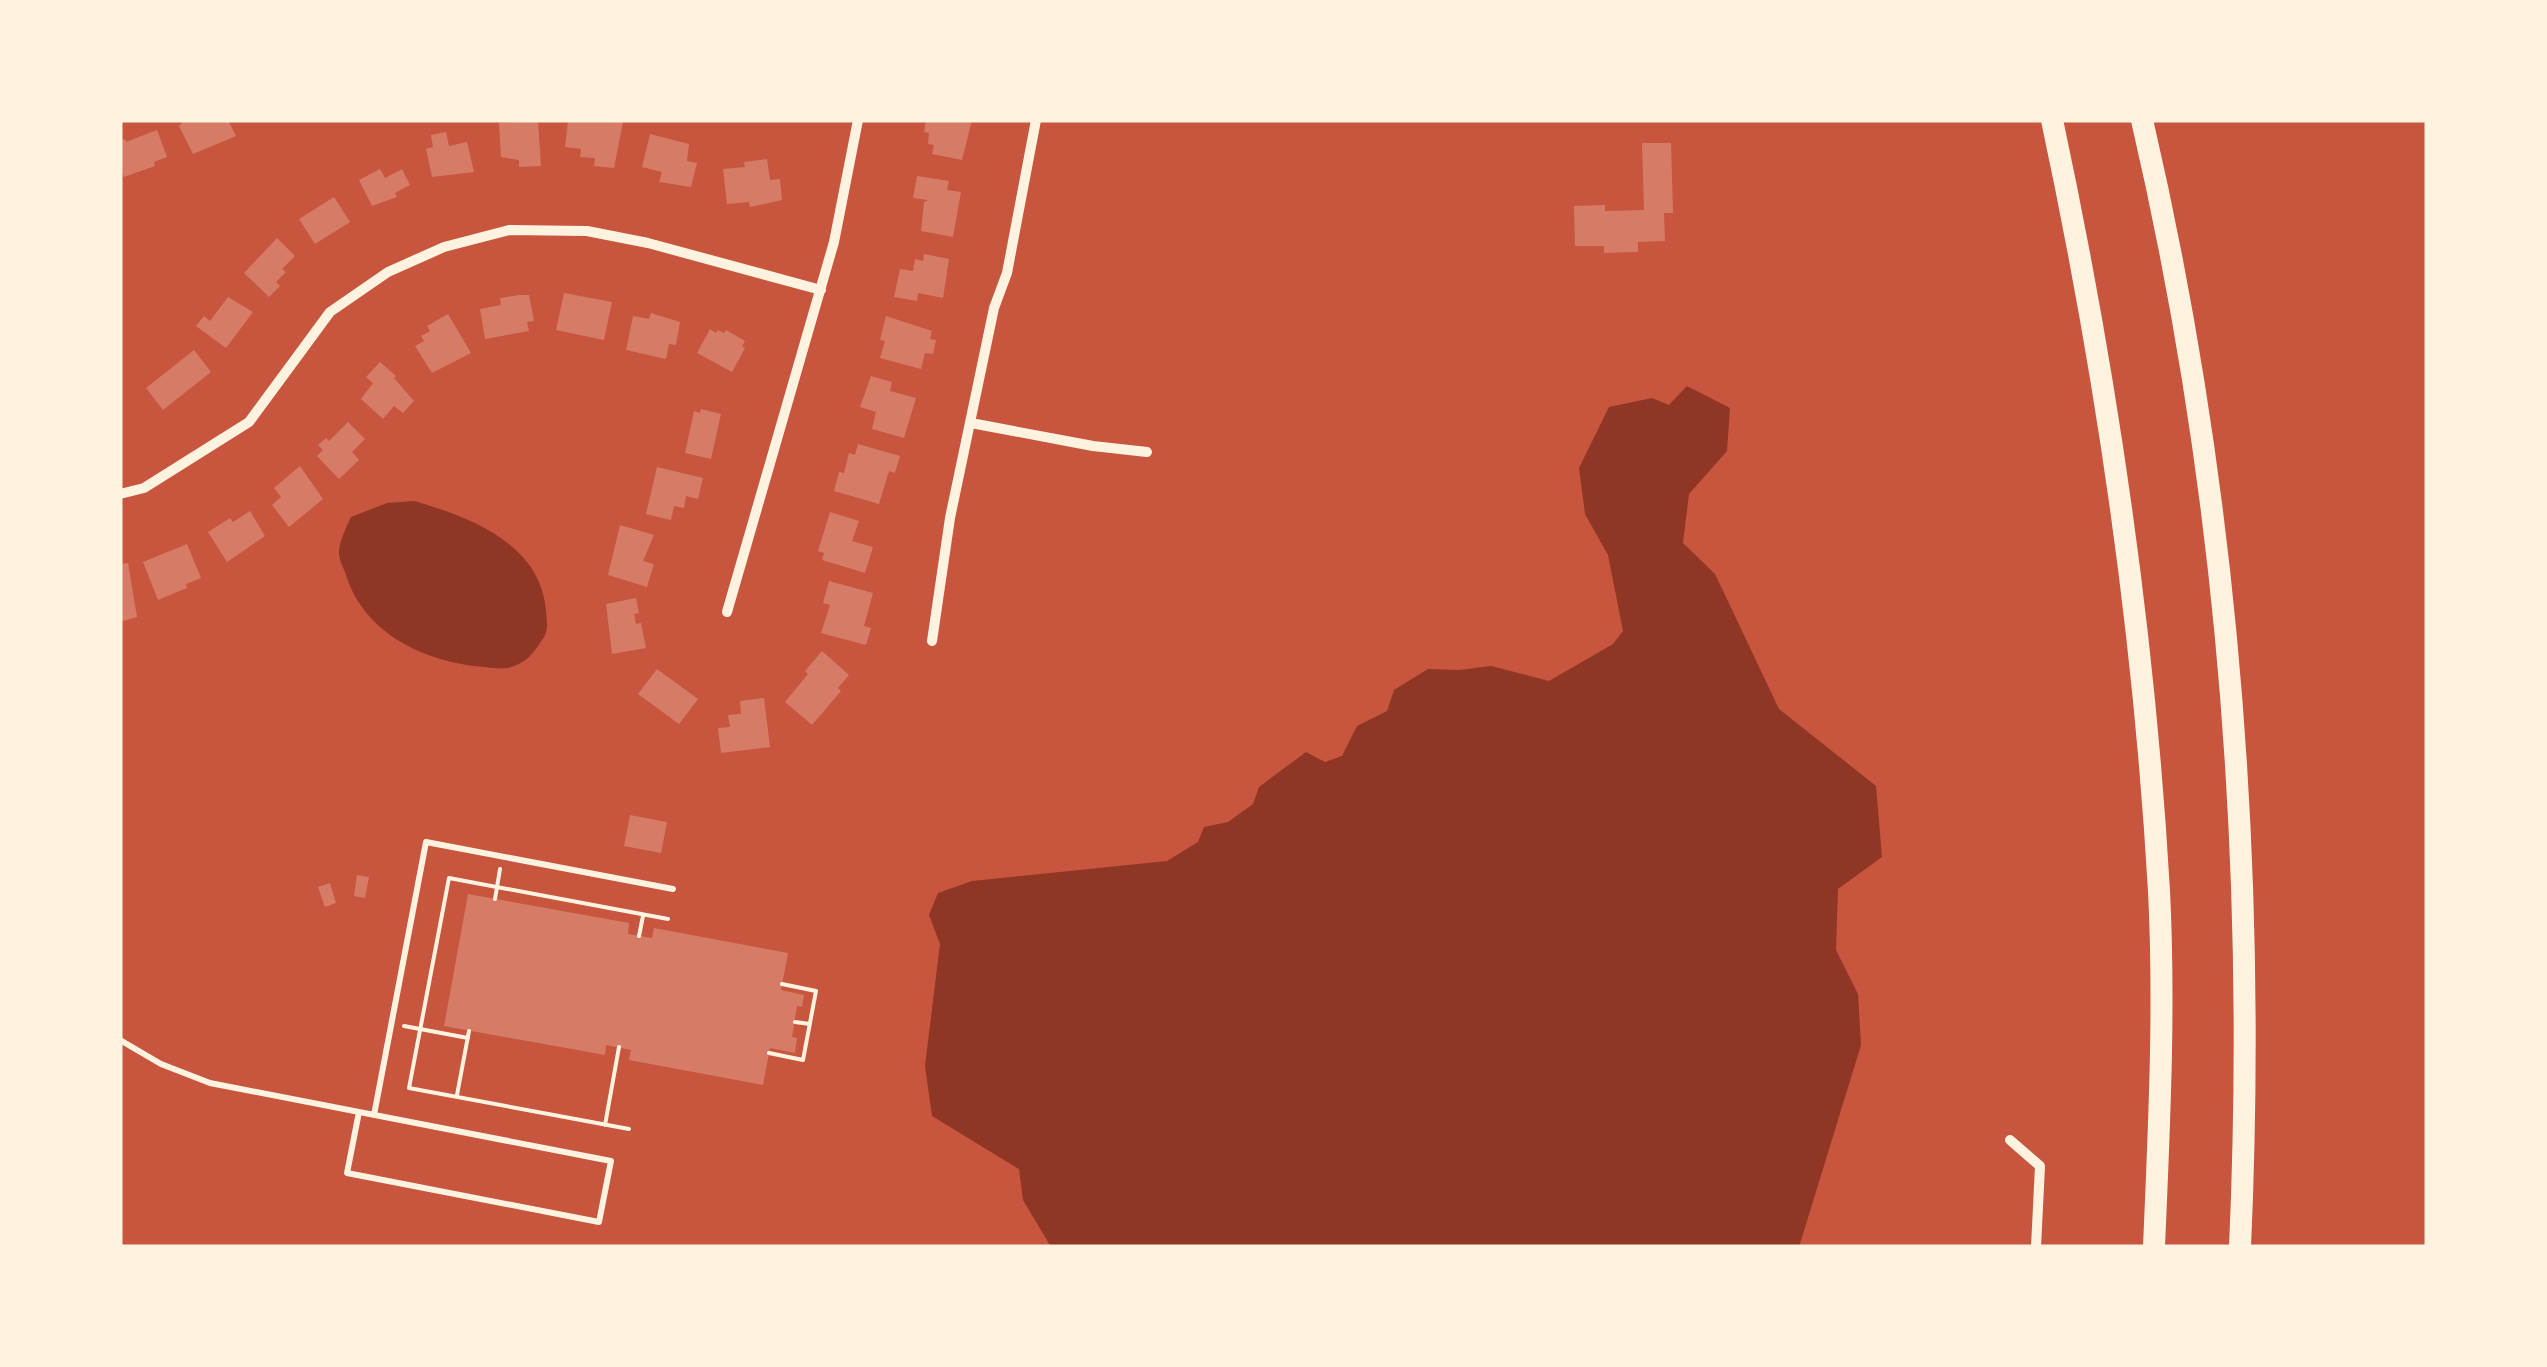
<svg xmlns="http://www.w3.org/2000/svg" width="2547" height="1367" font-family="Lato,sans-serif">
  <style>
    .water { fill: #8f3625 }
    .building { fill: #d67c66 }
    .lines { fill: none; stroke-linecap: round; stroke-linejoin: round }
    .path { stroke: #fff3e0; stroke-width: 4 }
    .service { stroke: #fff3e0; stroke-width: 6 }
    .minor { stroke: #fff3e0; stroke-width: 10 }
    .motorway { stroke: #fff3e0; stroke-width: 22 }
  </style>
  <rect width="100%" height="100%" fill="#c8553d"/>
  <path class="water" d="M1687,386L1730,408L1727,451L1689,494L1683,543L1715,574L1779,709L1876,786L1882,857L1838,889L1836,950L1858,994L1861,1045L1799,1247H1051L1023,1200L1019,1169L932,1116L925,1066L940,944L929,915L938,893L972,881L1167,861L1198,842L1204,827L1228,822L1253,804L1259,787L1306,752L1325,762L1342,756L1357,726L1387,711L1394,690L1428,669L1459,670L1491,666L1549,681L1613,644L1623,631L1608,555L1585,514L1579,468L1609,407L1652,398L1669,405Z
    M414,501C470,517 541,544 546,611C547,623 549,630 542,640C533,654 526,663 508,668C501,669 492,668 485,667C427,663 364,634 346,575C344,569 339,560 339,553C339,541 346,528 351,517L387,503Z"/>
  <path class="building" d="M185,120H228L236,136L193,154L179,126Z
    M583,120L623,122L614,168L594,166L595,158L580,157L581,149L565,147L568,121Z
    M926,120H972L962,160L932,154L934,145L928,144L929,133L924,132Z
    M538,121L541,166L519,167V160L501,157L499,123Z
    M157,130L167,157L154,162L155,166L124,177L120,168V141L125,139L126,142Z
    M446,132L449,146L467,142L474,172L432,177L426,149L433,147L431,135Z
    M650,134L689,144L687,161L697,163L691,187L659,182L662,172L642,167Z
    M1642,143H1671L1673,213H1664L1665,241L1638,242V252L1604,253V246H1575L1574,206L1605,205V211L1644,210Z
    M767,159L770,180L780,179L782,200L750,207L749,202L727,204L723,169L745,167L744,162Z
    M380,169L385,178L402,169L410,185L395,193L397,197L372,206L359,180Z
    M917,176L949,181L947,190L961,192L953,237L921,231L924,202L928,200L913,198Z
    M334,197L350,222L315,244L299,219Z
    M277,238L295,256L282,269L286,272L276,282L280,286L269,297L244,273Z
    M924,254L949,259L943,298L918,293L917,301L894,297L900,269L913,271L915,259L923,261Z
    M564,293L612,302L604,340L556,330Z
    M519,295H529L534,321L527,322L529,331L485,339L480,309L501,305L500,298Z
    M228,297L253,312L226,348L196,326L204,316L210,321Z
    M651,313L680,322L676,345L669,344L666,359L626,350L633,316L649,319Z
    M448,314L471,353L432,373L415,346L424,341L421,336L430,331L427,326Z
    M886,316L932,331L930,339L936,340L933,354L925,353L921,369L880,358L885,341L880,340Z
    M710,329L716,333L718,330L724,333L726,330L745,341L742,346L745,348L732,372L697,353Z
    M194,350L211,372L163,410L146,388Z
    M380,362L396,376L394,378L414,401L403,413L394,406L383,419L361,399L373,383L366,377Z
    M871,376L892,382L890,391L916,398L904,438L872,429L876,412L860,407Z
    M701,409L721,414L711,459L685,453L694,411L700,413Z
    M348,422L365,439L352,452L359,460L339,479L317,456L323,450L318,445L326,438L329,441Z
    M858,444L900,456L895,473L889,471L879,504L834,491L839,472L844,473L849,453L855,455Z
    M300,466L323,499L289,527L272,505L281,497L274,488Z
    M657,467L703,478L698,499L686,496L684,508L674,506L671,520L646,514Z
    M250,511L265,536L227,562L208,532L230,518L233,522Z
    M830,512L859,521L852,541L873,547L865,573L822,560L824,553L818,551Z
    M620,525L654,535L643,561L654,564L647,587L608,575Z
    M187,544L201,578L186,584L187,588L158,600L143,562Z
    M128,563L137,617L120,622V564Z
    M829,581L873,593L864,626L871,628L866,645L821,633L830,605L823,603Z
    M636,598L639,613L634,614L636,624L641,623L646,648L612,654L606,604Z
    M822,651L849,675L838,688L841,691L812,725L785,702L808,674L805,671Z
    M657,669L698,699L679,724L638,694Z
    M764,698L770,747L721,753L718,728L730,727L728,715L741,714L740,701Z
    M630,815L667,822L661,853L624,846Z
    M357,875L369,877L365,898L354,896Z
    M330,883L336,903L325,907L318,887Z
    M468,894L629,923L628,934L652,938L654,928L788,953L781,990L804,995L802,1007L797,1006L792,1037L797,1038L795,1053L770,1048L763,1085L629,1060L631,1050L606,1045L605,1055L444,1026Z"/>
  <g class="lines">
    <path class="path" d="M495,899L500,869
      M639,936L643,916
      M795,1022L810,1024
      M404,1026L468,1038
      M769,1053L803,1060L816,991L782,984
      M457,1095L469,1031
      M605,1125L619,1047
      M629,1129L409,1088L449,878L668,919"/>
    <path class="service" d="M120,1040L161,1064L210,1083L611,1161L599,1222L347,1173L359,1112
      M374,1115L426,842L673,889"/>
    <path class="minor" d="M971,423L1093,446L1147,452
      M120,494L144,488L249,422L330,312L388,272L444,247L509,230L587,231L648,243L821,290
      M727,612L834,242L858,120
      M932,641L950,518L994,308L1007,273L1036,120
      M2010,1140L2040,1166L2036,1247"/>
    <path class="motorway" d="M2052,120C2107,377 2144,629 2159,891C2165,1010 2159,1129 2154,1247
      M2142,120C2228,489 2257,869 2240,1247"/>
  </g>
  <rect width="2547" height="1367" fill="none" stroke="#fff3e0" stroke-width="245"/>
</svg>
